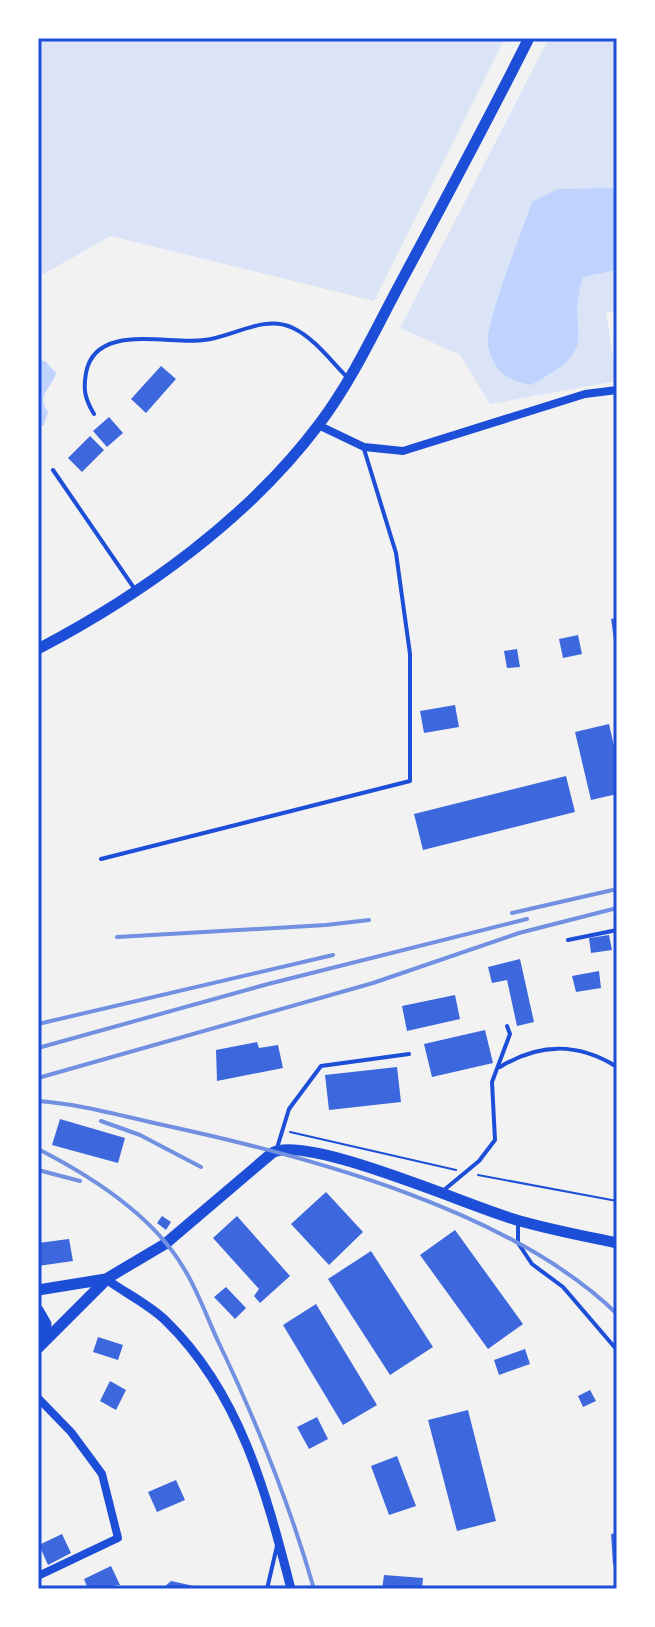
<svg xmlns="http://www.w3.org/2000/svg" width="655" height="1627" font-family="Inter,sans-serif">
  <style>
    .green { fill: #dbe4f7 }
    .water { fill: #bfd3fe }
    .building { fill: #3d67dc }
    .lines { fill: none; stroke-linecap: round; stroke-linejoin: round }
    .path { stroke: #1d4ed8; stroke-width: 2 }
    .service { stroke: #1d4ed8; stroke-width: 4 }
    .minor { stroke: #1d4ed8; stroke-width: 8 }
    .tertiary { stroke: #1d4ed8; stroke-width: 9 }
    .secondary { stroke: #1d4ed8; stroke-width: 11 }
    .rail { stroke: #7290e2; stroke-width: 4 }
    .neatline { fill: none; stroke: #1d4ed8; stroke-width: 3 }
  </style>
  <rect width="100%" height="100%" fill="#f2f2f2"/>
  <path class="green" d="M38,38H505L374,301L111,236L38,277Z
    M549,38H617V188L532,202L487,343L531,385C607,345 564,337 583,277L617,270V310L606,313L617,381L490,404L460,355L400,328Z"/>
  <path class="water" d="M617,188V270L583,277C564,338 607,345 531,385C506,380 494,372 488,346C483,327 524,227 532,202L558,189Z
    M38,360L45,361L56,373C53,387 35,395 48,412L44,425L38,428Z"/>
  <path class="building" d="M161,366L176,379L146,413L131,399Z
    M109,417L123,433L107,447L93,431Z
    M90,436L104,450L82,472L68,458Z
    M617,618V647H615L611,619Z
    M578,635L582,654L563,658L559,639Z
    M517,649L520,667L507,668L504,651Z
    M455,705L459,727L424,733L420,711Z
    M609,724L617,759V794L591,800L575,732Z
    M566,776L575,812L423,850L414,814Z
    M609,935L612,950L591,953L589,938Z
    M520,959L534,1022L517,1026L507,980L492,983L488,967Z
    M599,971L601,988L576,992L572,976Z
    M455,995L460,1019L407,1031L402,1006Z
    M485,1030L493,1063L432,1077L424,1044Z
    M257,1042L259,1048L278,1045L283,1068L217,1081L216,1050Z
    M397,1067L401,1102L329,1110L325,1075Z
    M60,1119L125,1138L118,1163L52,1145Z
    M326,1192L363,1232L329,1265L291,1224Z
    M162,1216L171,1222L166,1230L157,1223Z
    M237,1216L290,1276L260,1303L254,1296L259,1289L213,1238Z
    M455,1230L523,1324L488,1349L420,1255Z
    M69,1239L73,1261L38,1266V1243Z
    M371,1251L433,1347L390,1375L328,1279Z
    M226,1287L246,1308L235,1319L214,1297Z
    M316,1304L377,1405L343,1425L283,1325Z
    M98,1337L123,1345L118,1360L93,1352Z
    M525,1349L530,1364L499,1375L494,1360Z
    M110,1381L126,1390L116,1410L100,1401Z
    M590,1390L596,1401L583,1407L578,1396Z
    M468,1410L496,1521L457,1531L428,1420Z
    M317,1417L328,1439L309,1449L297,1427Z
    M397,1456L416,1506L389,1515L371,1466Z
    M176,1480L185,1500L157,1512L148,1492Z
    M617,1533V1565H613L611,1534Z
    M62,1534L71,1553L48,1565L39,1545Z
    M111,1566L120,1585L88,1589L84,1579Z
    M384,1575L423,1578L422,1589H382Z
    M171,1581L203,1588V1589H162Z"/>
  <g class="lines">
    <path class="path" d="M290,1132L456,1170
      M478,1175L617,1201"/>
    <path class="service" d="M94,414C85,399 83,390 86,373C95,322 169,345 204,340C233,337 264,314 293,328C314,338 331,361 347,377
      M53,470L134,588
      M101,859L410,781V654L396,553L364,449
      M568,940L617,930
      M500,1067C539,1043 577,1042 617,1067
      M277,1148L289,1109L321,1066L409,1054
      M444,1190L479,1161L495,1140L492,1082L510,1034L507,1026
      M518,1223V1243L532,1264L563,1287L617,1350
      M267,1589L277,1546"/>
    <path class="minor" d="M318,425L364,447L403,451L585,394L617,390
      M38,1398L71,1432L102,1474L118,1538L38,1576"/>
    <path class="tertiary" d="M106,1279C125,1293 150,1305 166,1321C240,1393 266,1492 291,1589"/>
    <path class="secondary" d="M38,649C143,594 249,518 320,423C353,379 376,328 402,280C445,200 488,120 529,38
      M38,1290L106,1279L165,1244L272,1153C306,1133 475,1209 520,1221C552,1230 584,1236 617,1243
      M38,1310L46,1324L45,1340
      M38,1348L106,1280"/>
    <path class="rail" d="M512,913L617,889
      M117,937L326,925L369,920
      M38,1024L333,955
      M38,1048L268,984L527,919
      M38,1078L373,983L519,933L617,908
      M38,1101C80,1104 122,1116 163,1125C307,1156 511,1210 617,1314
      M101,1121L140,1135L201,1167
      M38,1149C91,1176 152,1215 183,1267C197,1289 206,1315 217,1339C256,1420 289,1502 314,1589
      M38,1170L80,1181"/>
  </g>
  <rect width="655" height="1627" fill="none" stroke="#ffffff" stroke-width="80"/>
  <rect x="40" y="40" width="575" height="1547" class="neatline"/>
</svg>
